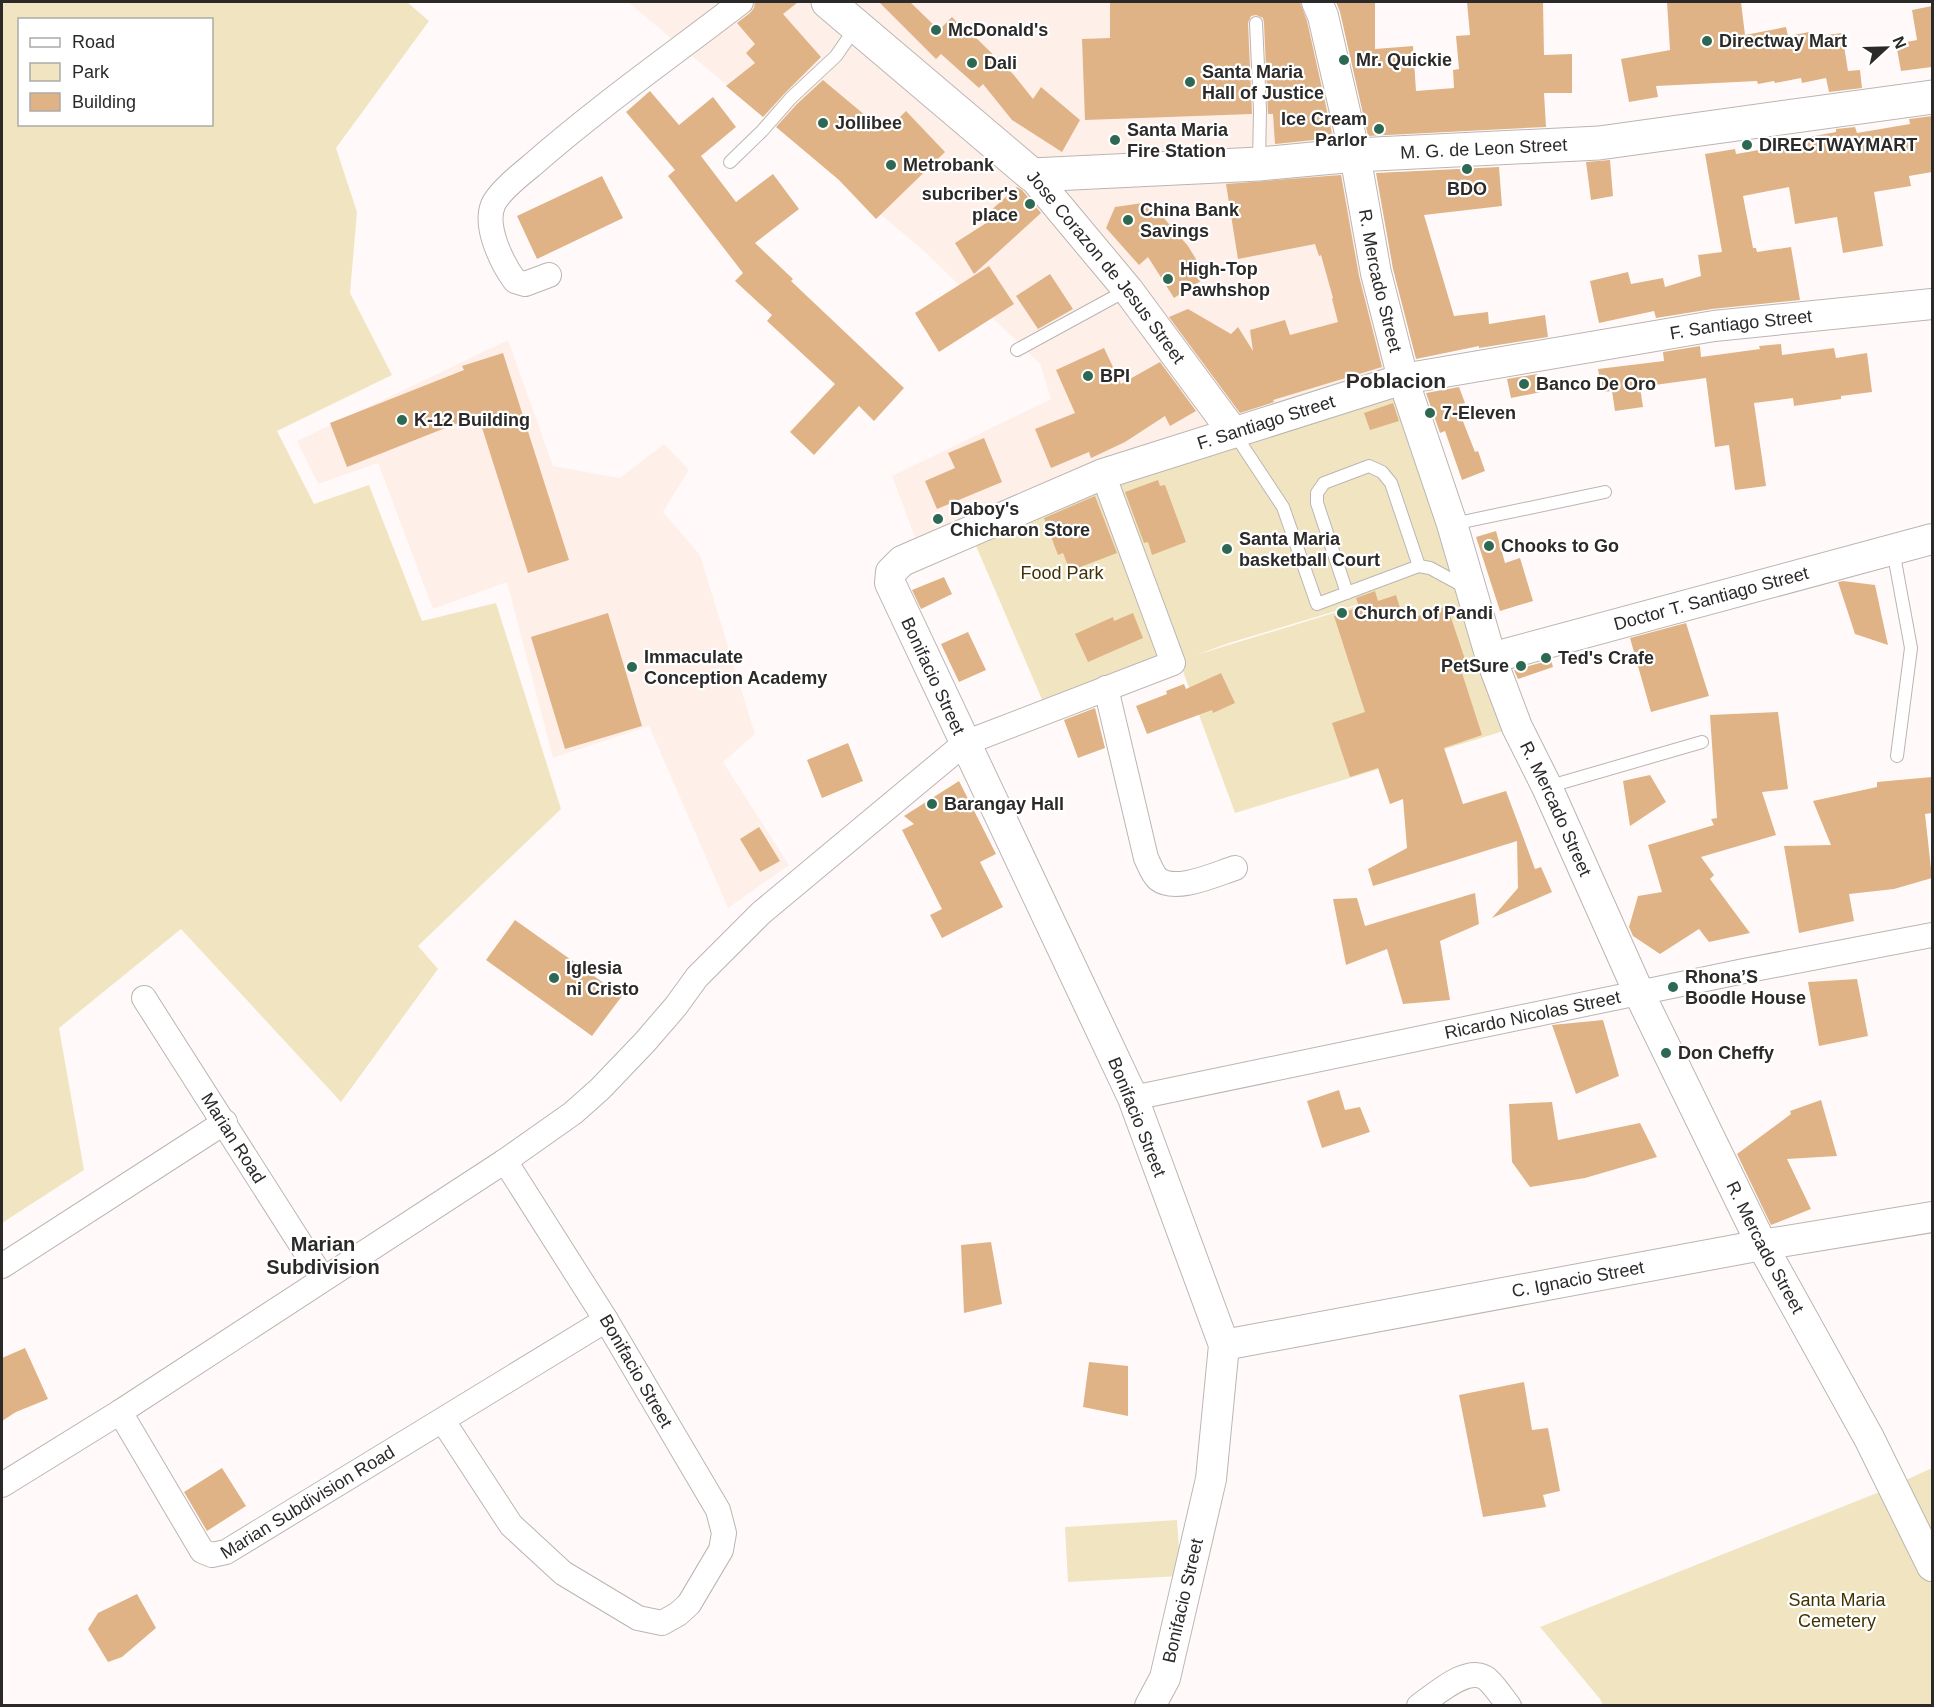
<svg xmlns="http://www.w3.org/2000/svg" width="1934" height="1707" font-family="Arial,sans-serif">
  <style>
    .built { fill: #feefe9 }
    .green { fill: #f1e5c1; fill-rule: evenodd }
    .building { fill: #dfb385 }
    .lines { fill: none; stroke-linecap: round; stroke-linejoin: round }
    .service-casing { stroke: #bbb5b2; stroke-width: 14 }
    .minor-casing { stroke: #bbb5b2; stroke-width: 26 }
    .tertiary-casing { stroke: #bbb5b2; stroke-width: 32 }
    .secondary-casing { stroke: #bbb5b2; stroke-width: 35 }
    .service { stroke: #fff; stroke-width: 12 }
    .minor { stroke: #fff; stroke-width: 24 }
    .tertiary { stroke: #fff; stroke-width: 30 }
    .secondary { stroke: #fff; stroke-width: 33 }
    .poi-dot { fill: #2c6852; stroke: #fff; stroke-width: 2 }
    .labels { text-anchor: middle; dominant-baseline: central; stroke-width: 4.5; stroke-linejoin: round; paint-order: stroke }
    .poi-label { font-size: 18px; font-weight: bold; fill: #2c2a29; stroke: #fff; text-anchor: start }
    .street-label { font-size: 18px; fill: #2c2a29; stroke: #fff }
    .park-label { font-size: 18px; fill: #403201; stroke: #fff }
    .neighbourhood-label { font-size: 20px; font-weight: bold; fill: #2c2a29; stroke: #fff }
    .quarter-label { font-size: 21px; font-weight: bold; fill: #2c2a29; stroke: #fff }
  </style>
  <rect width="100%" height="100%" fill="#fffaf9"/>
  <path class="built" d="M628,2H819L1035,194L1233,432L921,553L892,476L1051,399L1040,364L924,251Z
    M837,2H1311L1350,151L1036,172Z
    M1351,160L1403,379L1237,421L1040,185Z
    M508,340L553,466L620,478L664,444L689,470L663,512L700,555L755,734L723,762L789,865L728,908L649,726L553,758L507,582L433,609L378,463L318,484L297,441Z"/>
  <path class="green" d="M2,2H407L429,21L336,148L357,212L350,293L392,375L277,431L314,504L369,485L422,621L496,603L561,809L418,946L438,969L341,1102L181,929L59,1028L84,1170L2,1223ZM20,20H212V124H20Z
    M1402,383L1517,727L1235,813L1112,478ZM1376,599V600L1196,655L1229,643Z
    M1100,483L1171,658L1047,711L970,532Z
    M1932,1468V1705H1603L1600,1699L1540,1627L1882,1491Z
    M1177,1520L1181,1576L1068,1582L1065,1527Z"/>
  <path class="building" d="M755,2H798L783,14L821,57L785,93L763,117L726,86L755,63L746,53L755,44L737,23L750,13L754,8Z
    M879,2H910L939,30L952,17L966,32L968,30L1013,74L1033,99L1041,87L1080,120L1062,152L1012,120L983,84L979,88L941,54L936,59Z
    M1110,2H1300L1307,21L1333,138L1275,144L1273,114H1268L1264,23L1263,18L1256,15L1251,16L1248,23L1252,114L1085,120L1082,39L1110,38Z
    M1336,2H1375V49L1413,46L1416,91L1454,88L1453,70L1459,69L1456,36L1470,35L1467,2H1543L1544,55L1572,54V93H1544L1546,127L1368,136L1340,12Z
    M1667,2H1741L1745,35L1786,27L1788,36L1809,32L1810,37L1842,33L1848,71L1860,70L1862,88L1829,92L1826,78L1802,83L1801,78L1775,83L1774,81L1758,84L1757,81L1656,86L1658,97L1629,102L1621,59L1670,50Z
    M1932,6V67L1901,71L1896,44L1917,40L1912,10Z
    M823,80L885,132L906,111L945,152L876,219L839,180L776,127L797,104Z
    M650,91L679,125L713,97L736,127L701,156L736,202L773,174L799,209L755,243L793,279L791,281L904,388L874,421L859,406L814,455L790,432L835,384L767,321L772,315L735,281L743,273L668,176L675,170L626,112Z
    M1932,116V172L1909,176L1911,186L1874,192L1883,246L1843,253L1837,217L1795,224L1789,187L1743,196L1753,248H1756L1757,252L1791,247L1800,300L1712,309L1656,318L1654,311L1599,323L1590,281L1628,272L1631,284L1663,278L1665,287L1701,276L1698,255L1722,252L1705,154L1735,149L1736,154L1782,146L1781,142L1836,132V129L1855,127L1857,133L1910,124L1909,119Z
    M1610,160L1613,196L1591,200L1586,162Z
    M1499,167L1502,206L1424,215L1454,316L1488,312L1489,324L1545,315L1548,337L1479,348V346L1416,359L1393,269L1376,173Z
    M1341,175L1359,276L1382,367L1273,400L1274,402L1240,413L1169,317L1188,309L1231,334L1238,327L1253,351L1250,330L1285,320L1290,335L1338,322L1332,299L1333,298L1321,255L1319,256L1315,244L1238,259L1226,184Z
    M602,176L623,218L537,259L517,216Z
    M1017,187L1022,190L1041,213L974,274L955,243L994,218L989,212Z
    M1150,202L1188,246L1207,277L1174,298L1148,257L1139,265L1106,228L1115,207Z
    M989,266L1014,304L939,352L915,313Z
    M1050,274L1073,309L1038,329L1016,296Z
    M1781,344L1782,355L1834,348L1836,358L1867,353L1872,392L1841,396V399L1794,406L1793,398L1754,403L1766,486L1735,490L1729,445L1715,447L1706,378L1640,387L1643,407L1615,411L1612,391L1602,392L1598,369L1664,361L1663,352L1700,346L1701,357L1760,349L1759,346Z
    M1104,348L1121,384L1160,362L1196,411L1170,426L1165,416L1125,442L1091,458L1089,452L1051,468L1035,429L1075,413L1056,370Z
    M503,353L569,560L528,573L478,415L347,467L330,423L464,370L462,366Z
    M1537,374L1541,392L1511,398L1507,379Z
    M1459,387L1465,403L1457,406L1475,452L1478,451L1485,471L1462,480L1445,431L1440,433L1426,393Z
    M1393,403L1399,421L1370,430L1364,413Z
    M984,438L1002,482L937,509L925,481L955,468L948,453Z
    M1158,480L1160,486L1165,485L1186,542L1152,555L1148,542L1144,543L1125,492Z
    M1095,496L1117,553L1070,571L1063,553L1058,555L1044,518Z
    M1496,531L1505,563L1520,558L1533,601L1500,611L1476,537Z
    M944,577L952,594L921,609L912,590Z
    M1843,581L1875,585L1888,645L1855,634L1838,582Z
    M1375,591L1378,601L1396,595L1404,621L1447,606L1469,671L1462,673L1482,735L1444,748L1463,804L1506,791L1535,869L1541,867L1552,892L1492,918L1518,888L1517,841L1373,886L1368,869L1407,848L1403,799L1390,804L1378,768L1350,777L1332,723L1365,712L1334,616L1359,607L1356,598Z
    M608,613L642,726L565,749L531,637Z
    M1133,613L1143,638L1088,662L1075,634L1113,617L1114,621Z
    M1686,623L1709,696L1651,712L1630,638Z
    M968,632L986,670L959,682L941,644Z
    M1551,660L1553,667L1518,679L1514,670Z
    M1221,673L1235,703L1213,713L1212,710L1147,734L1136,706L1167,694L1166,691L1184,684L1186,689Z
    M1095,708L1105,748L1078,758L1064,720Z
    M1778,712L1788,789L1762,792L1776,835L1701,857L1714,875L1710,879L1750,933L1709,942L1699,929L1660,954L1633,936L1629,927L1638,896L1662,892L1648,845L1714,825L1711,819L1717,818L1710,715Z
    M848,743L863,781L822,798L807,760Z
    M1650,775L1666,802L1630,826L1623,781Z
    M1932,777V813L1925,814L1932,878L1894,889L1849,894L1854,921L1799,933L1784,846L1831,845L1813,801L1877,787V782Z
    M959,781L996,854L980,862L1003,907L942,938L930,915L942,909L902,830L914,824L904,816Z
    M759,827L780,861L760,872L740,839Z
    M1475,893L1479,924L1440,941L1450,1000L1403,1004L1387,949L1346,965L1333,899L1357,898L1365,926Z
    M515,920L622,996L592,1036L486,960Z
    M1857,979L1868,1036L1819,1046L1808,982Z
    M1603,1020L1619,1076L1576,1094L1552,1025Z
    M1339,1090L1345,1110L1360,1107L1370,1132L1322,1148L1307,1101Z
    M1821,1100L1837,1156L1787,1159L1811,1209L1771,1225L1737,1154L1791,1114L1790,1111Z
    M1552,1102L1558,1140L1640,1123L1657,1157L1585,1178L1530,1187L1512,1162L1509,1104Z
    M991,1242L1002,1304L964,1313L961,1245Z
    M25,1348L48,1399L16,1412L2,1421V1358Z
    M1089,1362L1128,1366V1416L1083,1407Z
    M1524,1382L1532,1430L1548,1428L1560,1491L1543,1495L1546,1507L1483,1517L1459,1395Z
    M222,1468L246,1506L207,1531L184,1492Z
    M137,1594L156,1628L122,1657L108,1662L88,1629L98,1613Z"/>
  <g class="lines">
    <defs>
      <path id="service" d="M1256,23L1260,110L1259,163
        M730,162L762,131L791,98L836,56L856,27
        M1017,350L1127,290
        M1234,433L1283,507L1317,604L1419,566L1430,568L1467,588
        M1453,524L1605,492
        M1893,550L1911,648L1897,756
        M1347,593L1317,503V493L1324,483L1369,466L1382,472L1391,483L1419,566
        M1547,787L1702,742"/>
      <g id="minor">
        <path d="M549,275L525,284L515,281C502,263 484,227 493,205C498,193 521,174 531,166C598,107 671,56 741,2"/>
        <path d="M1106,688L1146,858C1149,864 1153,875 1158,879C1176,893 1216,874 1235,868"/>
        <path id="s1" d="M144,998L323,1279"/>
        <path id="s2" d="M1133,1098L1744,971L1932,935"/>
        <path d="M2,1266L225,1122"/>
        <path id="s3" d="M120,1412L202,1551L212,1555L226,1552L606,1320"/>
        <path d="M443,1421L511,1525L563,1573L638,1618L662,1623L678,1614L689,1604L721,1550L724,1533L718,1510L606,1320L505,1161"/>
        <path d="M2,1485L120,1412L505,1161L573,1113L600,1089L645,1042L676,1006L697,977L761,913L965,743L1173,663L1103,474"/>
        <path d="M1419,1706C1435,1695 1468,1664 1487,1679C1495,1686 1502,1697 1509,1706"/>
      </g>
      <g id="tertiary">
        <path id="s4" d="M1317,2L1323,16L1355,155L1376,273L1403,379L1452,524L1491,658L1517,727L1547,787L1639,993L1762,1245L1869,1438L1932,1566"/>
        <path id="s5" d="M1032,175L1128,290L1233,432"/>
        <path id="s6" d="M1491,658L1932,539"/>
        <path id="s7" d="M1224,1345L1762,1245L1932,1217"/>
        <path id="s8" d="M1150,1706L1165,1678L1211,1479L1224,1345L1133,1098L890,583L891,572L902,561L1103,474L1403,379L1714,326L1932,304"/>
      </g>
      <g id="secondary">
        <path id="s9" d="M828,2L1032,175L1259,164L1355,155L1599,143L1932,97"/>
      </g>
    </defs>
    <use href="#service" class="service-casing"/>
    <use href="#minor" class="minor-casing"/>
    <use href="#tertiary" class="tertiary-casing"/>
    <use href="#secondary" class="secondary-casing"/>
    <use href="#service" class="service"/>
    <use href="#minor" class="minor"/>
    <use href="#tertiary" class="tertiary"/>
    <use href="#secondary" class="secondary"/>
  </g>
  <g class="poi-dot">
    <circle cx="936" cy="30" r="6"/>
    <circle cx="1707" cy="41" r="6"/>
    <circle cx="1344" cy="60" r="6"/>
    <circle cx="972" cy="63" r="6"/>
    <circle cx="1190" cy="82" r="6"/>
    <circle cx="823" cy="123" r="6"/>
    <circle cx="1379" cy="129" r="6"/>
    <circle cx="1115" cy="140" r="6"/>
    <circle cx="1747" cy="145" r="6"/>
    <circle cx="891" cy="165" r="6"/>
    <circle cx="1467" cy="169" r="6"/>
    <circle cx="1030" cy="204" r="6"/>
    <circle cx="1128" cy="220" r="6"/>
    <circle cx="1168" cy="279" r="6"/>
    <circle cx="1088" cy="376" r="6"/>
    <circle cx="1524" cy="384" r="6"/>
    <circle cx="1430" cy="413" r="6"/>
    <circle cx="402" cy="420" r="6"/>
    <circle cx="938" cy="519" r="6"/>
    <circle cx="1489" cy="546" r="6"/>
    <circle cx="1227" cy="549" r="6"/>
    <circle cx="1342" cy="613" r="6"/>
    <circle cx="1546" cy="658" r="6"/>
    <circle cx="1521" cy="666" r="6"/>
    <circle cx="632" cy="667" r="6"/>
    <circle cx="932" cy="804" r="6"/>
    <circle cx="554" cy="978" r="6"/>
    <circle cx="1673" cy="987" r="6"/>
    <circle cx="1666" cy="1053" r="6"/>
  </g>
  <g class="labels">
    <g class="poi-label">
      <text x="948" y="30">McDonald's</text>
      <text x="1719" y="41">Directway Mart</text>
      <text x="1356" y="60">Mr. Quickie</text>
      <text x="984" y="63">Dali</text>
      <text x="1202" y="72">Santa Maria<tspan x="1202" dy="21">Hall of Justice</tspan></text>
      <text x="1367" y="119" text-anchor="end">Ice Cream<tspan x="1367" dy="21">Parlor</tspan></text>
      <text x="835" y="123">Jollibee</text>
      <text x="1127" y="130">Santa Maria<tspan x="1127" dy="21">Fire Station</tspan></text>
      <text x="1759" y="145">DIRECTWAYMART</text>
      <text x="903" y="165">Metrobank</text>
      <text x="1467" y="189" text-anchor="middle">BDO</text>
      <text x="1018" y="194" text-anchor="end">subcriber's<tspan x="1018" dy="21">place</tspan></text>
      <text x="1140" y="210">China Bank<tspan x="1140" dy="21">Savings</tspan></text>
      <text x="1180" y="269">High-Top<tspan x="1180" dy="21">Pawhshop</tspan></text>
      <text x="1100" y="376">BPI</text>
      <text x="1536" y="384">Banco De Oro</text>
      <text x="1442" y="413">7-Eleven</text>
      <text x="414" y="420">K-12 Building</text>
      <text x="950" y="509">Daboy's<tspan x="950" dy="21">Chicharon Store</tspan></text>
      <text x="1239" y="539">Santa Maria<tspan x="1239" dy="21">basketball Court</tspan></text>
      <text x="1501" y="546">Chooks to Go</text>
      <text x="1354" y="613">Church of Pandi</text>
      <text x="644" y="657">Immaculate<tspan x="644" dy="21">Conception Academy</tspan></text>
      <text x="1558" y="658">Ted's Crafe</text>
      <text x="1509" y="666" text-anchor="end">PetSure</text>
      <text x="944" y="804">Barangay Hall</text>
      <text x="566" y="968">Iglesia<tspan x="566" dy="21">ni Cristo</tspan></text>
      <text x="1685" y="977">Rhona’S<tspan x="1685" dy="21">Boodle House</tspan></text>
      <text x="1678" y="1053">Don Cheffy</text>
    </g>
    <g class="street-label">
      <text stroke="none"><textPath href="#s9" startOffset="720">M. G. de Leon Street</textPath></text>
      <text stroke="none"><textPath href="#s5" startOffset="118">Jose Corazon de Jesus Street</textPath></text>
      <text stroke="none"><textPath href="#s4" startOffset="286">R. Mercado Street</textPath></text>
      <text stroke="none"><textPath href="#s8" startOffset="2106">F. Santiago Street</textPath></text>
      <text stroke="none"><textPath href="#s8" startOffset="1620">F. Santiago Street</textPath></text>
      <text stroke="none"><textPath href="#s6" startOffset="228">Doctor T. Santiago Street</textPath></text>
      <text transform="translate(933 676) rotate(65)">Bonifacio Street</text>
      <text stroke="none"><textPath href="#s4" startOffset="844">R. Mercado Street</textPath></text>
      <text stroke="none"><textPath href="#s2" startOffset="408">Ricardo Nicolas Street</textPath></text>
      <text transform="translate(1137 1117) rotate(68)">Bonifacio Street</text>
      <text stroke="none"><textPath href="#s1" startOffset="166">Marian Road</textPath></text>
      <text stroke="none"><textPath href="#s4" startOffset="1330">R. Mercado Street</textPath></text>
      <text stroke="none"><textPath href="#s7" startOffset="360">C. Ignacio Street</textPath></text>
      <text transform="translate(636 1371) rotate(60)">Bonifacio Street</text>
      <text stroke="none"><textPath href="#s3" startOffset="282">Marian Subdivision Road</textPath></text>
      <text stroke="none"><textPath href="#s8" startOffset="111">Bonifacio Street</textPath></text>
    </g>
    <g class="park-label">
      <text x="1062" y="573">Food Park</text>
      <text x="1837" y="1600">Santa Maria<tspan x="1837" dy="21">Cemetery</tspan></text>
    </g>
    <g class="neighbourhood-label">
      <text x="323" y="1244">Marian<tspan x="323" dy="23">Subdivision</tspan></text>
    </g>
    <g class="quarter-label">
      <text x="1396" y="380">Poblacion</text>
    </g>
  </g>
  <rect width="1934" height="1707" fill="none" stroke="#2c2a29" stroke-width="6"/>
  <rect x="18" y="18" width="195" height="108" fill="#ffffff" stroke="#abaaa9" stroke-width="1.5"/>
  <rect x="30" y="38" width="30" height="9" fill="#ffffff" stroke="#abaaa9" stroke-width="1.5"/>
  <text x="72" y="48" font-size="18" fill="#2c2a29">Road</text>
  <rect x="30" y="63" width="30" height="18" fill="#f1e5c1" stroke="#abaaa9" stroke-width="1.5"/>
  <text x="72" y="78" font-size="18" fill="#2c2a29">Park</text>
  <rect x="30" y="93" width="30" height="18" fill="#dfb385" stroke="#abaaa9" stroke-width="1.5"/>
  <text x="72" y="108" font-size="18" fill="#2c2a29">Building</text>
  <g transform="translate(1886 48) rotate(68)" stroke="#ffffff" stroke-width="4.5" paint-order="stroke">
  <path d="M0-4.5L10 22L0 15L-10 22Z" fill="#2c2a29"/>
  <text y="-9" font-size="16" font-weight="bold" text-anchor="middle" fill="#2c2a29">N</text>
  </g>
</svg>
